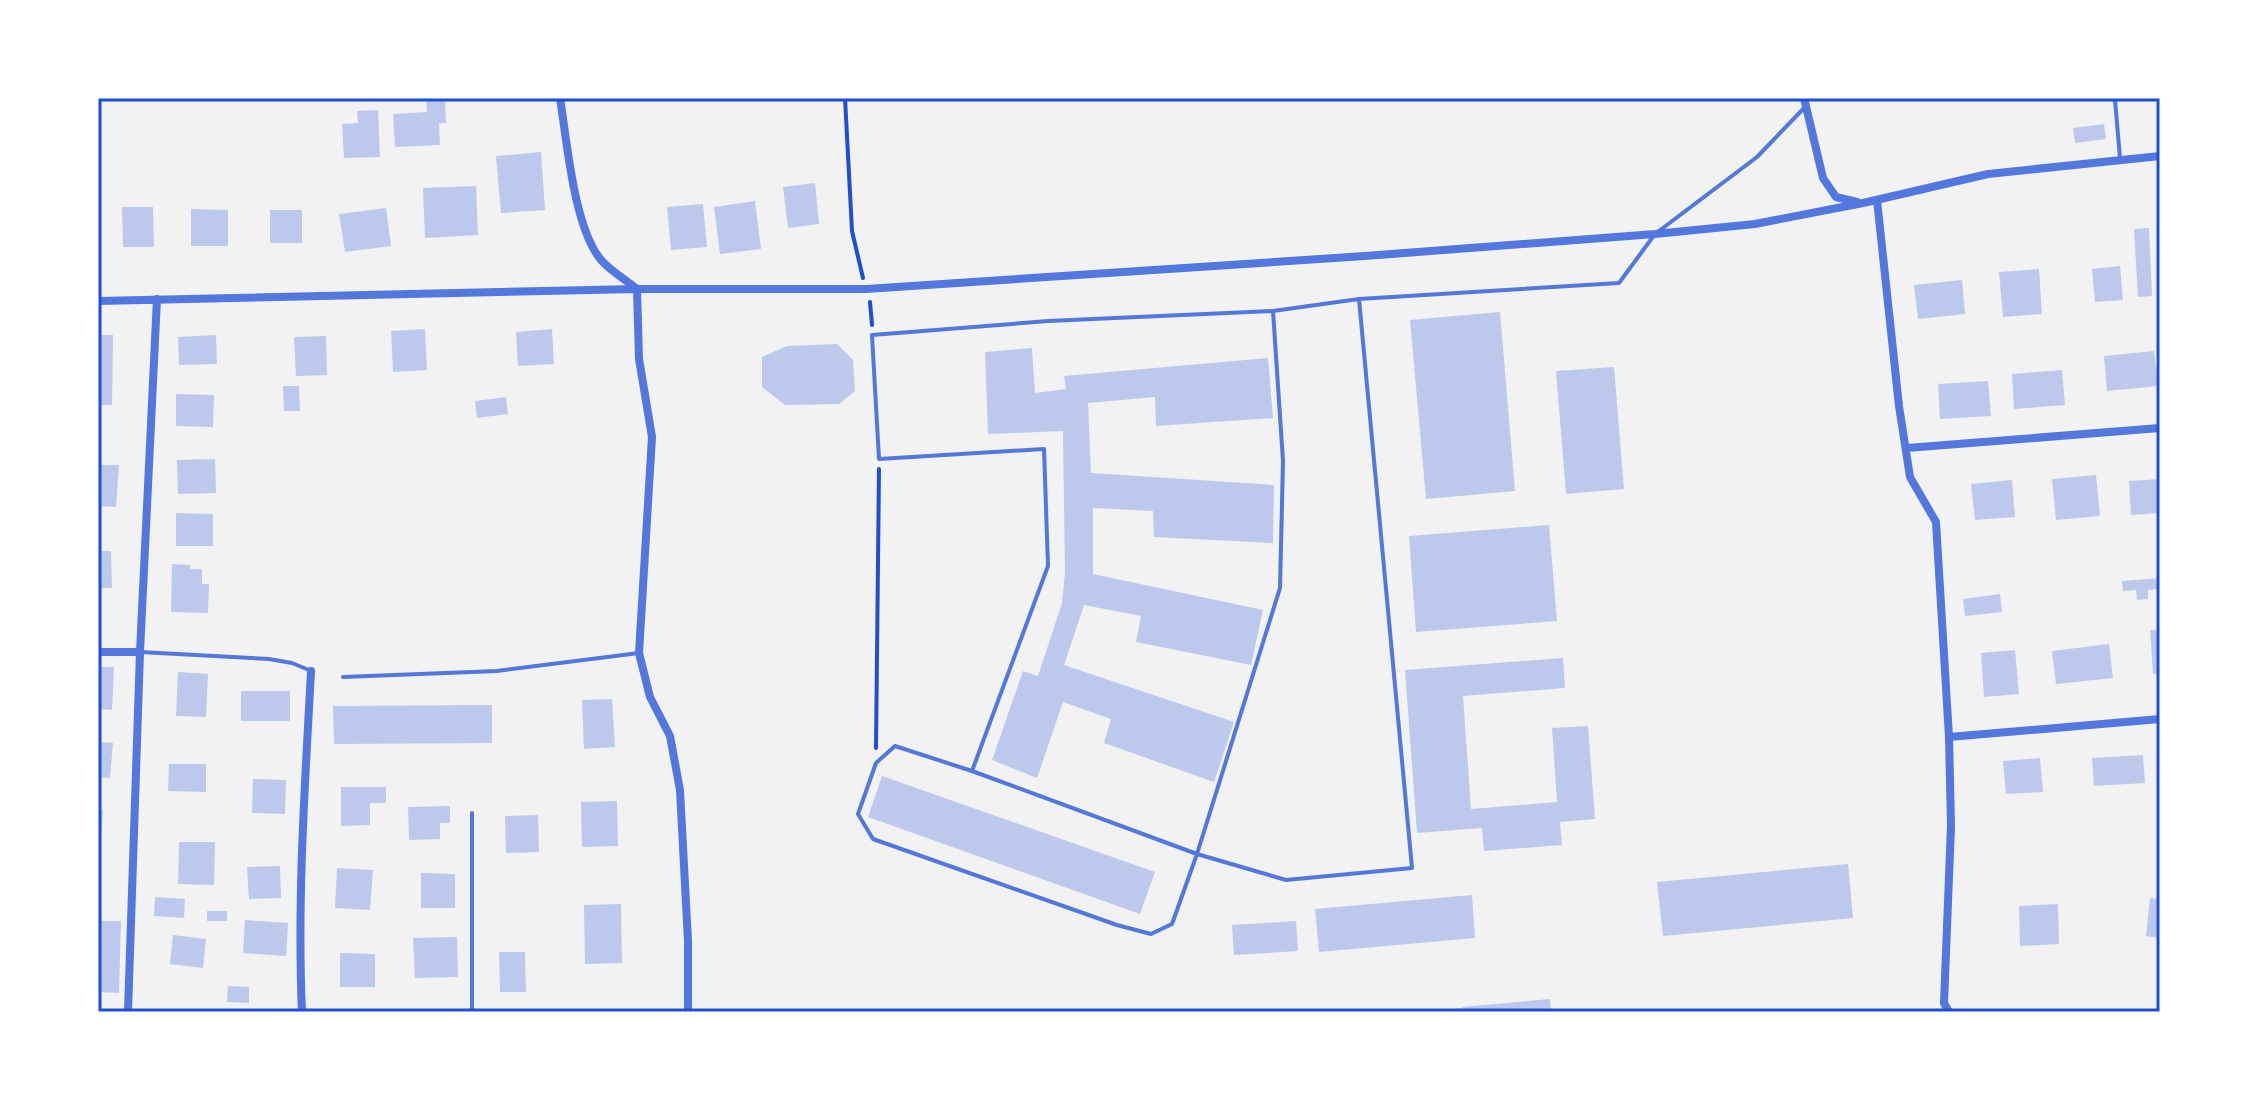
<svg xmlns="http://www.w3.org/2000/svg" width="2258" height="1110" font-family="'Nunito Sans',sans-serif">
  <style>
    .building { fill: #bdc9ec }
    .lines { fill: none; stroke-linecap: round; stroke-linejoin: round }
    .path { stroke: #1d4ed8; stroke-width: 4 }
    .service { stroke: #5277de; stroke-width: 4 }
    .minor { stroke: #5277de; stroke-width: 8 }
    .neatline { fill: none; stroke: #1d4ed8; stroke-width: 3 }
  </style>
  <rect width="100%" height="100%" fill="#f2f2f2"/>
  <path class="building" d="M445,99L446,123H439L440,145L395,147L393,114L427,112L426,100Z
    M378,110L380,157L344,158L342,124L358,123L357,111Z
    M2104,124L2106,139L2075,143L2073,128Z
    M541,152L545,210L501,213L496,156Z
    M815,183L819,224L788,228L783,187Z
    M476,186L478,235L425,238L423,188Z
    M755,201L761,249L720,254L714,207Z
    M703,204L707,247L671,250L667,207Z
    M122,207H153L154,247H123Z
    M386,208L391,246L345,252L339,214Z
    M191,209L228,210V246H191Z
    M270,210H302V243H270Z
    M2149,228L2152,296L2138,297L2134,229Z
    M2120,266L2123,300L2095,302L2092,269Z
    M2039,269L2042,314L2003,317L1999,272Z
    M1962,280L1965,314L1918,319L1914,285Z
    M1500,312L1515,491L1426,499L1410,320Z
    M425,329L427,370L393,372L391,331Z
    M552,329L554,364L518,366L516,332Z
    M98,335H113L112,405H98Z
    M216,335L217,364L179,365L178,337Z
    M326,336L327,375L296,376L294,337Z
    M837,344L853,360L855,391L839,404L785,405L762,387V357L787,346Z
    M1032,348L1035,393L1066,389L1064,376L1268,358L1273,418L1156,426L1155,397L1088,403L1091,473L1274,485L1273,543L1154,537L1153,511L1093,508V574L1263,610L1251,665L1136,642L1141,616L1084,605L1064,665L1234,722L1214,782L1104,743L1111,719L1063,702L1037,778L992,760L1023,671L1038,676L1062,603L1065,572L1063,431L988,434L985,352Z
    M2154,351L2158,386L2107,391L2104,356Z
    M1614,367L1624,489L1566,494L1556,371Z
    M2062,370L2065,405L2014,409L2012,374Z
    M1988,381L1991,416L1940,419L1938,384Z
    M283,386H299L300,411H284Z
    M176,394L214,395L213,427L176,426Z
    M506,397L508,414L477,418L475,401Z
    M215,459L216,493L178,494L177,460Z
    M98,465H119L116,507L98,506Z
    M2096,475L2100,516L2056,520L2052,479Z
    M2160,479V513L2131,515L2129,481Z
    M2012,480L2015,517L1975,520L1971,484Z
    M176,513L213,514V546H176Z
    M1549,525L1557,621L1416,632L1409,536Z
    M98,551H111L112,588H98Z
    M172,564L190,565V569H202V584H209L208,613L171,612Z
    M2160,578V589L2148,590V599L2137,600L2136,590L2123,591L2122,581Z
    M2000,594L2002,612L1965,616L1963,599Z
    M2150,630H2160V674H2153Z
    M2109,644L2113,678L2056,684L2052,651Z
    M2015,650L2019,694L1984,697L1981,653Z
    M1563,658L1565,688L1463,696L1471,809L1557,802L1552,728L1588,726L1595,819L1560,822L1562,845L1484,851L1482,828L1417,833L1405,670Z
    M98,667H114L112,710L98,709Z
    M178,672L208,674L206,717L176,716Z
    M241,691H290V721H241Z
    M612,699L615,747L584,749L582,700Z
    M492,705V743L334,744L333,706Z
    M98,742L113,743L110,778L98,777Z
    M2143,755L2145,783L2094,786L2092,758Z
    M2040,758L2043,792L2006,794L2003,761Z
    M169,764H206V792L168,791Z
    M882,776L1155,872L1140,914L868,817Z
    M253,779L286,780L285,814L252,813Z
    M341,787H386V803H370V825L341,826Z
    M617,801L618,846L582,847L581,802Z
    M450,806V823H440V839L409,840L408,807Z
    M98,810H103L100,849H98Z
    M538,815L539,852L506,853L505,816Z
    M179,842H215L214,885L178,884Z
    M1848,864L1853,918L1663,936L1657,882Z
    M280,866L281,898L249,899L247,867Z
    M337,868L373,870L370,910L335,908Z
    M421,873L455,874V908H421Z
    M1472,895L1475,938L1319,952L1315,909Z
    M155,897L185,899L184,918L154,916Z
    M2150,898L2160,899V938L2146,936Z
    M621,904L622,963L585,964L584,905Z
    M2058,904L2059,944L2020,946L2019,906Z
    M207,911H227V921H207Z
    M245,920L288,923L286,956L243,953Z
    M98,921H121L119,993L98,992Z
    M1296,921L1298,951L1234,955L1232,925Z
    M173,935L206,939L203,968L170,964Z
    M457,937L458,977L415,978L413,938Z
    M499,952H525L526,992H500Z
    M340,953L375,954V987H340Z
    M228,986L249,987V1003L227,1002Z
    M1550,999L1551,1012H1463L1462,1007Z"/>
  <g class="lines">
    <path class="path" d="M845,98L852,231L863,278
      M870,302L872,325
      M876,748L879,469"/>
    <path class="service" d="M2109,98L2115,100L2120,158
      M1273,311L1283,461L1280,588L1197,854L1172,924L1151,934L1117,925L873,839L858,814L876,763L895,746L972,771L1197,854L1286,880L1412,868L1359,299
      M140,652L269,659L292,663L309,670
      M343,677L497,671L639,653
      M972,771L1048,566L1044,449L879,459L872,335L1048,321L1273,311L1359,299L1619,283L1655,234L1757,157L1805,107
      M472,1012V813"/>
    <path class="minor" d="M560,98C567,141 574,230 602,261C612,272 626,280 637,289L639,359L652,437L639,653L650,697L670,736L680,790L688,941V1012
      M1804,98L1823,178L1836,197L1857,202
      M1877,200L1899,406L1910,477L1936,522L1949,737L1951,826L1944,1003L1949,1012
      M98,301L637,289H866L1365,256L1655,234L1755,224L1863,203L1988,174L2160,156
      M1907,448L2160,428
      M98,652H140
      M1949,737L2160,719
      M128,1012L140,652L157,299
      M302,1012C297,898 305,785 311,671"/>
  </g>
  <rect width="2258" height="1110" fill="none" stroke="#ffffff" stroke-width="200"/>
  <rect x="100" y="100" width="2058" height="910" class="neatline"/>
</svg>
